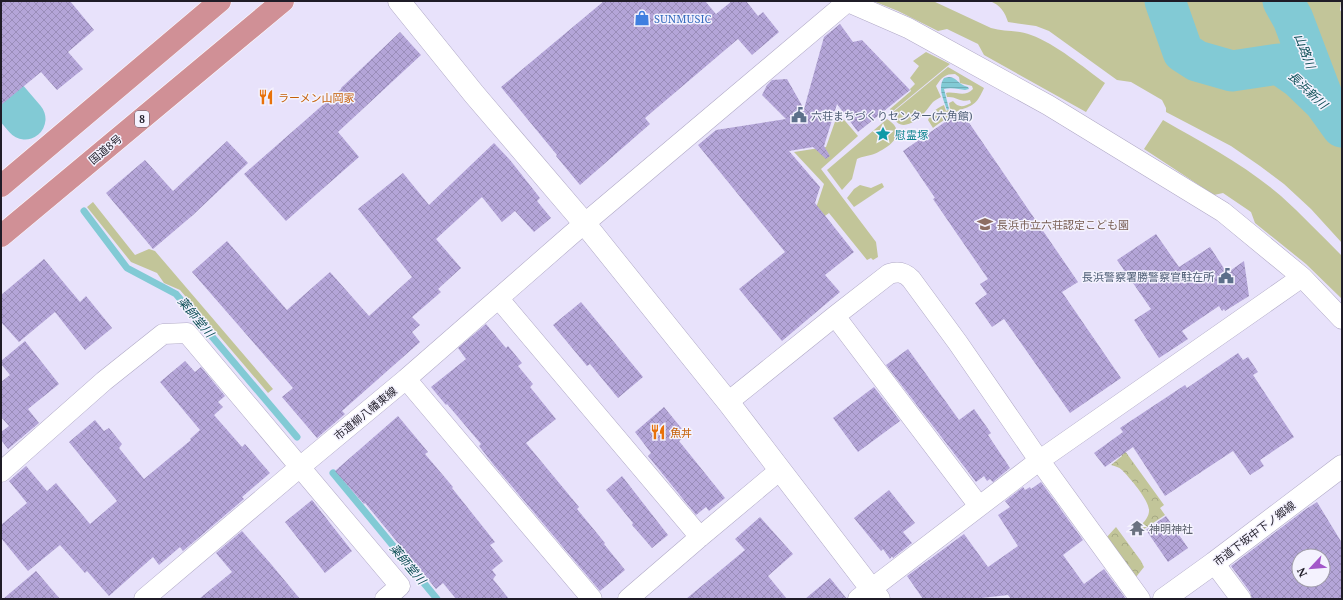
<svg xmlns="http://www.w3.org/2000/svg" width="1343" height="600" font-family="'Noto Serif','Noto Sans JP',serif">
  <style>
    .green { fill: #c2c599 }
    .forest { fill: url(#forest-crowns) }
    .water { fill: url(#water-rules) }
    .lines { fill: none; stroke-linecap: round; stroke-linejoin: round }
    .stream { stroke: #82cad5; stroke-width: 7 }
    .river { stroke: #82cad5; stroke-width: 41 }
    .building { fill: url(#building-cross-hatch); fill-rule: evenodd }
    .minor-casing { stroke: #b0a9c6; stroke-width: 21 }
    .tertiary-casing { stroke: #b0a9c6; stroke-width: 23 }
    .trunk-casing { stroke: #fff; stroke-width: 23 }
    .minor { stroke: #fff; stroke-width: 20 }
    .tertiary { stroke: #fff; stroke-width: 22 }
    .trunk { stroke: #d09096; stroke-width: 22 }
    .labels { text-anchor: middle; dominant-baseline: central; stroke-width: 3; stroke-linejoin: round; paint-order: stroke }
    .shield { fill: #f4f2fe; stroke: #5f5c68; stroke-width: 1 }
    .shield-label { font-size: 10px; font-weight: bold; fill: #1f1c27 }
    .shop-label { font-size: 11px; fill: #366cbe; stroke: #f4f2fe; text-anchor: start }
    .food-label { font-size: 11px; fill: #c56008; stroke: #f4f2fe; text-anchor: start }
    .service-label { font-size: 11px; fill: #4e5e75; stroke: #f4f2fe; text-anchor: start }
    .culture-label { font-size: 11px; fill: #0d838f; stroke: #f4f2fe; text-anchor: start }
    .street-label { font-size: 11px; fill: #1f1c27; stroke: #f4f2fe }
    .education-label { font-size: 11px; fill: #785e54; stroke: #f4f2fe; text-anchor: start }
    .worship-label { font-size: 11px; fill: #5b616d; stroke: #f4f2fe; text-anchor: start }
    .water-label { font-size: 12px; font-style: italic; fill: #0e4f57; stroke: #f4f2fe }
  </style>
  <defs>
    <pattern id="forest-crowns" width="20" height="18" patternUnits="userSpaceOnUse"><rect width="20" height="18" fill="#c2c599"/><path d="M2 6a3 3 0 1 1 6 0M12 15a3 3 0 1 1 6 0" fill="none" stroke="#a6a984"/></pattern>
    <pattern id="water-rules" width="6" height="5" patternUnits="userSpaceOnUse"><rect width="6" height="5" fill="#82cad5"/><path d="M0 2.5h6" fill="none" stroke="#70adb7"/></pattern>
    <pattern id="building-cross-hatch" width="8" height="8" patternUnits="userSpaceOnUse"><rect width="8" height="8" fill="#b4a5d8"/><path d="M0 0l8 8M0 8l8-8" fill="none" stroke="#9a8db9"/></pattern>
  </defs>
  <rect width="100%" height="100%" fill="#e8e2fb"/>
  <path class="green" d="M873,1H933L991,28C1004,32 1019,30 1031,35C1056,44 1083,67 1105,83L1086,112L984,55L978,44L947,29L938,31L898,11Z
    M990,1H1159L1166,19L1176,58L1183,68L1189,73L1199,66L1208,71L1237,79L1276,68L1283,71L1311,94L1322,115L1335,128L1342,139V243L1311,209L1284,184L1260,166L1231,146L1166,112V108L1162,100L1131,82L1117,80L1049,31L1036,26L1008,22C1005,12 1000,5 990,1Z
    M1173,1H1276L1297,38L1296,49L1302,54L1315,83L1311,86L1299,72L1278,60L1240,68L1225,67L1206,59L1188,45L1182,34L1176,5Z
    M1291,1H1341L1340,10L1342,13V114C1339,110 1335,106 1332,102C1316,72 1313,25 1291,1Z
    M926,52L950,64L892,112L890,109L911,91L910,89L915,84L910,78L919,66L913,61Z
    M948,67L984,88C977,103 975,105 960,110C954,112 940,123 933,128L928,120C932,112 935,109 944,105L946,111L950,109L949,103L953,101C958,108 964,107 971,103L970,100C961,103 956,96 947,97L946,93C955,91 965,98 973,89L972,86L960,83L959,77L955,74C945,74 942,77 936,86L941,97C938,99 935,100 933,102C930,105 928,109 925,112C915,123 898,134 892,113Z
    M840,115L858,136L821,169L876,242L878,257L873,260L871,258L867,260L829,213L819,220L814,214L824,184L794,152L826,147L837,116Z
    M887,119C909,133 890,147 874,154C868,156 863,156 857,159L852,179L842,190L827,170Z
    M1163,120C1203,143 1245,165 1281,196C1302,215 1322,236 1342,256V299L1306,264L1255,223L1251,212L1223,193L1214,195L1144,149Z
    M882,183L884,187L854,207L847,198L854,189L860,185L871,188Z
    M93,202L135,255L149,249L155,251L273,389L268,393L180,290L164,283L157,273L131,262L87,207Z"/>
  <path class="forest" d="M1117,440L1164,505L1160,508L1165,515L1144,529L1142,524C1145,521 1149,516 1149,511C1150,501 1129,477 1122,470C1119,467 1114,466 1111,465L1122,456L1113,444Z
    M1116,527L1141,561L1144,567L1136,577L1106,538Z"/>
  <path class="water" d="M949,77C958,78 957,84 968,87L969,89L965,90C960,89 950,87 944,89L949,109L947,110C944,100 937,88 944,78Z"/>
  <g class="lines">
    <path class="stream" d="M84,211L127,268L176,294L297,437
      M333,473L437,599"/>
    <path class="river" d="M1165,1L1183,52L1197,61L1232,71L1279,64L1299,78L1324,102L1342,127
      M1283,1L1293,19L1323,98
      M1,91L25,119"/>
  </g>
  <path class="building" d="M1,1H70L94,30L68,52L83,69L57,90L41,72L1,105Z
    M604,1H705L716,14L732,1H746L758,16L763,12L779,32L752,55L738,39L645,118L650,124L580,185L556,156L557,155L501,87Z
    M840,24L853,42L862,40L910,90L858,132L837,104L824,146L830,156L826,159L813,147L789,151L820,187L815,203L854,252L825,275L840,292L782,341L739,289L785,252L698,145L716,130L786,119L762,95L767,85L772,80L787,79L804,109L824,37Z
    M400,32L421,55L338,132L359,157L286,221L244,174L341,89V88Z
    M961,111L1078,282L1062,292L1121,378L1070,413L1004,319L992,327L975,303L987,294L980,284L988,279L933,199L935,198L903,151Z
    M227,141L248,163L193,215L153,249L106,193L145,160L173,191Z
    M494,143L510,160L540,198L537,201L551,218L534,232L515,211L502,222L482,197L436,239L461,268L438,289L441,292L412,317L420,325L412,332L420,342L342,411L345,414L317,438L282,397L293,388L192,272L227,241L287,310L330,272L369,316L412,277L358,209L403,173L429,205Z
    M1156,234L1179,267L1210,247L1227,273L1244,261L1249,296L1225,311L1224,309L1222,311L1219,306L1182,331L1188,339L1159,358L1134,320L1151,309L1117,260Z
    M44,259L80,302L86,296L112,328L85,350L55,312L19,342L1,322V295Z
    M581,302L643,377L618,398L590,364L587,366L553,325Z
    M486,324L506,348L508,346L522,363L518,366L533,384L530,387L556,419L526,443L579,507L577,509L605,543L604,544L625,570L600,591L493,464L479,446L481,444L447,404L446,405L431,387L466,359L458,348Z
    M25,341L59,384L28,409L39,423L8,449L1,440V432L9,426L1,417V382L10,375L1,364V361Z
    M908,349L959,420L974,409L991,433L988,435L1010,468L993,482L990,479L987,481L984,476L976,482L886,365Z
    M1238,353L1243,360L1248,357L1258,372L1253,375L1294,437L1260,460L1264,466L1250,475L1233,451L1165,496L1133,447L1105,467L1094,453L1123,432L1120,428L1185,385L1187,388Z
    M185,361L195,372L201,367L225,396L218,402L223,407L214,415L242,447L245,444L270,473L242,497L244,499L183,551L180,547L159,565L153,557L109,596L87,571L85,573L60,545L28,571L1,538V525L27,503L9,481L26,466L47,491L56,483L90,524L117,501L69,442L95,420L104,431L109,428L122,444L119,448L144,479L191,440L190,439L200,430L160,382Z
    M874,387L900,421L858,452L833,418Z
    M664,407L687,435L679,441L725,498L709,511L706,507L696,515L648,456L651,453L635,432Z
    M398,416L428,452L425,454L453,487L452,488L495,542L490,545L503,561L492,570L496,575L493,579L509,599H456L443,583L436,589L365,503L364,504L335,471Z
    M622,476L668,535L652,548L632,525L633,523L606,490Z
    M1041,482L1083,540L1063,555L1084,584L1104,569L1126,599H1011L1008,595L973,599H923L907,576L964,534L988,567L1018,546L998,515L1010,507L1005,501L1023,487L1025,490L1030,487L1031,489Z
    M889,490L915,523L903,532L912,543L893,558L892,556L890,559L883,549L881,551L854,518Z
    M312,500L352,551L325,573L285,522Z
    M1317,502L1342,543V599H1252L1250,592L1231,566L1306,509ZM1299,556H1323V580H1299Z
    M1166,516L1188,548L1168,562L1146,530Z
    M760,517L793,554L768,576L787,599H686L745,550L735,539Z
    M242,531L271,564L300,599H199L232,572L216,553Z
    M36,571L60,599H3Z
    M830,578L847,599H805Z"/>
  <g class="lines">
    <defs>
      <path id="minor" d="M846,1L908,28L1048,105L1223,212L1302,277L1342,319
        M499,299L700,537
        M835,316L979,506
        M406,379L592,599
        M728,402L835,316L889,274C898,271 904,272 911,279L958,343L1034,453L1140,599
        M1,472L104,381L163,334L187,333L400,586L385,599
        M1214,563L1241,599
        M144,599L300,467L406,379L572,234L847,2
        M628,599L700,537L780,470
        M858,599L1040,460L1302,277"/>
      <path id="tertiary" d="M399,1L474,94L585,224L728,402L879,599
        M1164,599L1214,563L1342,466"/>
      <path id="trunk" d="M1,186L220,1
        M1,236L283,1"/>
    </defs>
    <use href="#minor" class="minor-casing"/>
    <use href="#tertiary" class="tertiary-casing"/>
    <use href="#trunk" class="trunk-casing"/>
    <use href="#minor" class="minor"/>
    <use href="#tertiary" class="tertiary"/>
    <use href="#trunk" class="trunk"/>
  </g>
  <defs>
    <symbol id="shop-bare" viewBox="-9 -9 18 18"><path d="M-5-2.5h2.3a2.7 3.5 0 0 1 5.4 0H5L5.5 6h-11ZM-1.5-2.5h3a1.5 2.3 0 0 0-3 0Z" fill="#3f7fe0" stroke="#f4f2fe" stroke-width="2.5" paint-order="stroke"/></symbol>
    <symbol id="restaurant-bare" viewBox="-9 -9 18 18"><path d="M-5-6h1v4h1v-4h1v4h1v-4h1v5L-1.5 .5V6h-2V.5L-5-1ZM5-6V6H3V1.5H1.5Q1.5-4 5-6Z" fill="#e8710a" stroke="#f4f2fe" stroke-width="2.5" paint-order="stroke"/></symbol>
    <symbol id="civic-bare" viewBox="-9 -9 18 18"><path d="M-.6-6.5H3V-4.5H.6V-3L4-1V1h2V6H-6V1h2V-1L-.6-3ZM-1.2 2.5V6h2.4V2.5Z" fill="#5c6f8a" stroke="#f4f2fe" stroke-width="2.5" paint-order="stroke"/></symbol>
    <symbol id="sight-bare" viewBox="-9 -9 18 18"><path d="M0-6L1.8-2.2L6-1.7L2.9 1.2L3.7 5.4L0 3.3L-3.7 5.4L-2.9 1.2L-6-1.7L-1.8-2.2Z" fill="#0f9aa8" stroke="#f4f2fe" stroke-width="2.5" paint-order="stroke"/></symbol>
    <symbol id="school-bare" viewBox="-9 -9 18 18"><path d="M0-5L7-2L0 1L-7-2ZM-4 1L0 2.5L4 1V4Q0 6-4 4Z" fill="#8d6e63" stroke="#f4f2fe" stroke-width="2.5" paint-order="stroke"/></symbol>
    <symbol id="temple-bare" viewBox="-9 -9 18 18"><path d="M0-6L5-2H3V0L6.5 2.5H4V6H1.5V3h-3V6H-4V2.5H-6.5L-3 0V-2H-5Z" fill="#6b7280" stroke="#f4f2fe" stroke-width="2.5" paint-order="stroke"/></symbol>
  </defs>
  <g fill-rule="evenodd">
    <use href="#shop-bare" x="631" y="7" width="22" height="22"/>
    <use href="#restaurant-bare" x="255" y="86" width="22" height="22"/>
    <use href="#civic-bare" x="788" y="104" width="22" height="22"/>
    <use href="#sight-bare" x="872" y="123" width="22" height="22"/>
    <use href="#school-bare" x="974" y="213" width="22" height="22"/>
    <use href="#civic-bare" x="1215" y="265" width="22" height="22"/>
    <use href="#restaurant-bare" x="647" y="421" width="22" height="22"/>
    <use href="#temple-bare" x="1126" y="517" width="22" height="22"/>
  </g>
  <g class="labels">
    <rect class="shield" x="135" y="111" width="14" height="16" rx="3"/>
    <g class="shield-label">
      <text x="142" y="119">8</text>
    </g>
    <g class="shop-label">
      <text x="654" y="18">SUNMUSIC</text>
    </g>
    <g class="food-label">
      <text x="278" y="97">ラーメン山岡家</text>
      <text x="670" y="432">魚丼</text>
    </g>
    <g class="service-label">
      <text x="811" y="115">六荘まちづくりセンター(六角館)</text>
      <text x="1214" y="276" text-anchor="end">長浜警察署勝警察官駐在所</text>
    </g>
    <g class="culture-label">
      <text x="895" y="134">慰霊塚</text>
    </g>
    <g class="street-label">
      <text transform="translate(105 149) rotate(-40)">国道8号</text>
      <text transform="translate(365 413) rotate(-39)">市道柳八幡東線</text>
      <text transform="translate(1254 533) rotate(-37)">市道下坂中下ノ郷線</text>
    </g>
    <g class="education-label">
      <text x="997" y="224">長浜市立六荘認定こども園</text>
    </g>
    <g class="worship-label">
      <text x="1149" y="528">神明神社</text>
    </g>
    <g class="water-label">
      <text transform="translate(1305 51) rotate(69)">山路川</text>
      <text transform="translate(1308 90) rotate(43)">長浜新川</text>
      <text transform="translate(196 317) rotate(50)">薬師堂川</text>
      <text transform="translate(408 564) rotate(50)">薬師堂川</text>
    </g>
  </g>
  <rect width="1343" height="600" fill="none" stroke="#1f1c27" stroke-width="4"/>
  <g transform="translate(1311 568) rotate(244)"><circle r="19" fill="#f4f2fe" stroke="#9f9ca8"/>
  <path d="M0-3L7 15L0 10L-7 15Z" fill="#a357c9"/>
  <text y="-6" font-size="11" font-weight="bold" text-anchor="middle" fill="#1f1c27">N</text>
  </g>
</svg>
